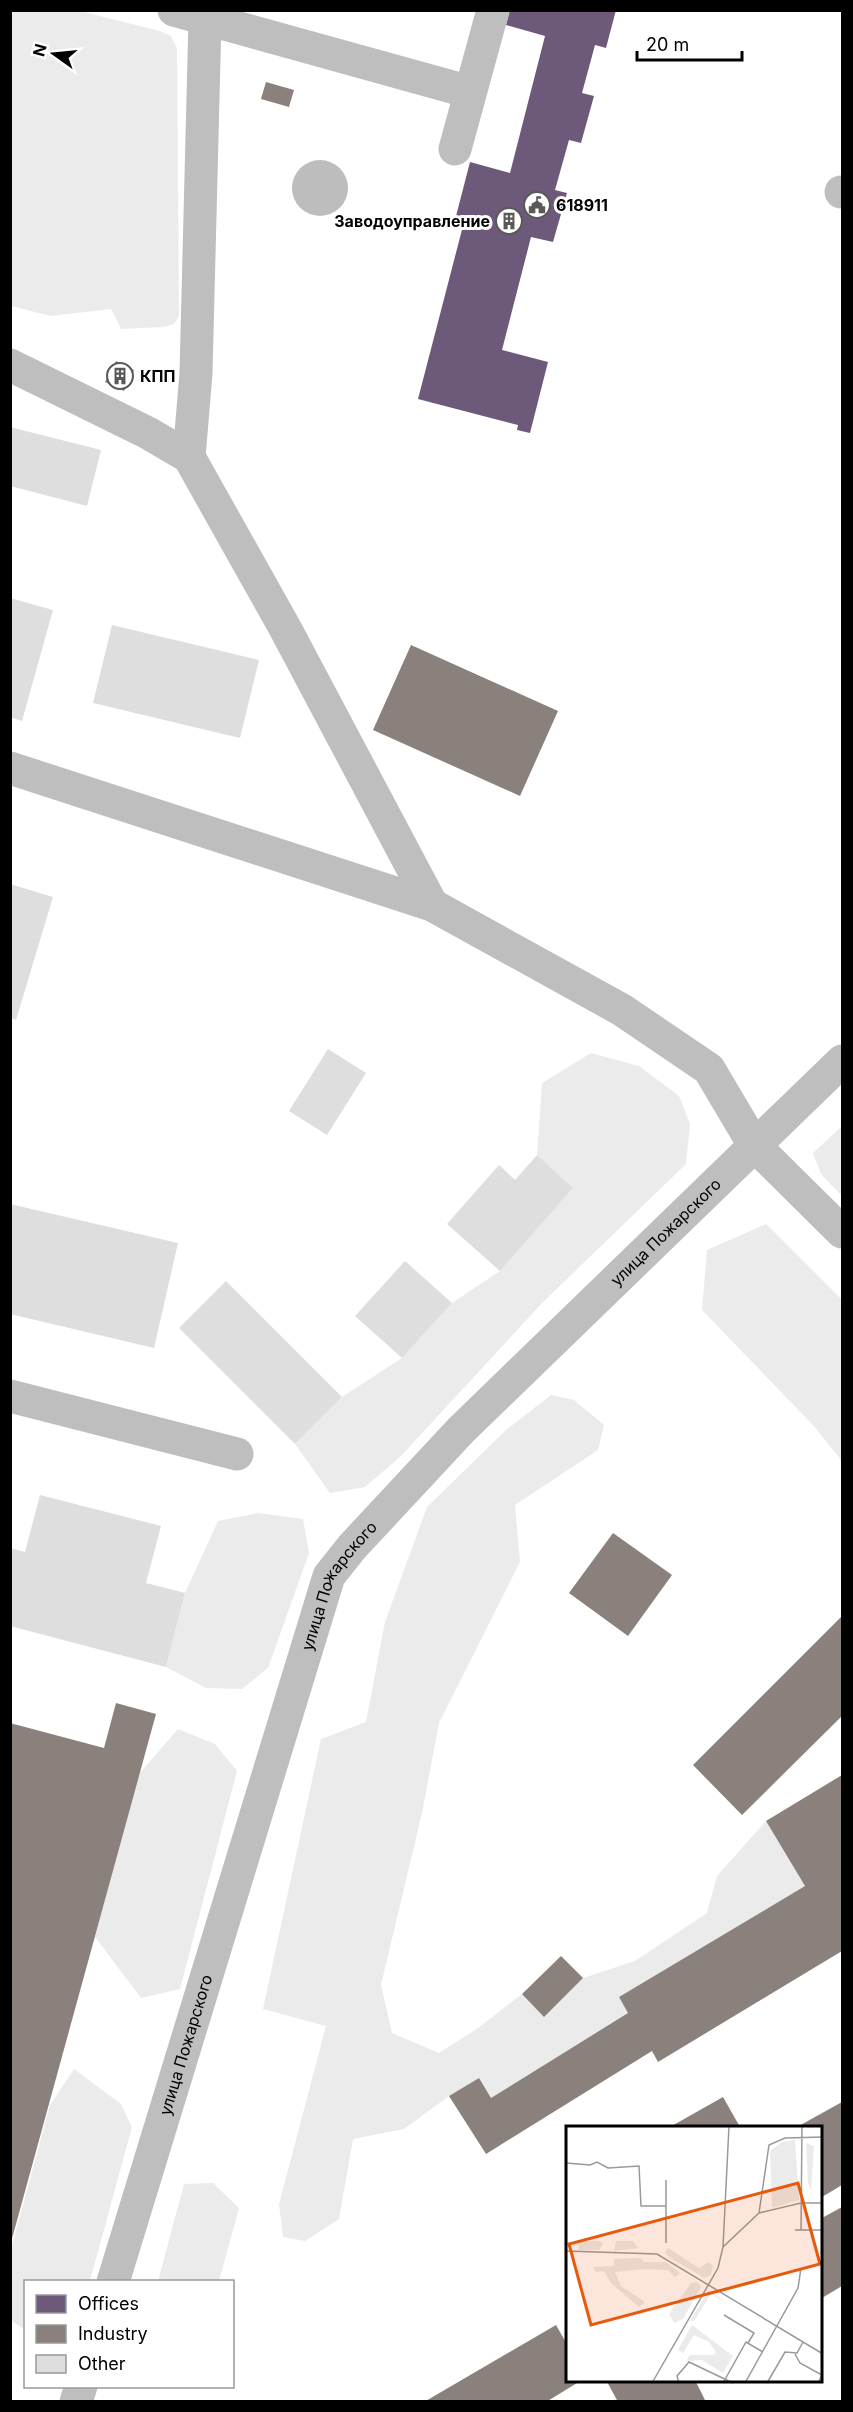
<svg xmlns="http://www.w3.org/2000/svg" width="853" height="2412" font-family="Inter,sans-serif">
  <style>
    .green { fill: #ebebeb }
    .water { fill: #bdbdbd }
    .offices { fill: #6d597a }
    .industry { fill: #8a817c }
    .building { fill: #dedede }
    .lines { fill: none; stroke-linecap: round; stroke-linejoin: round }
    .minor { stroke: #bebebe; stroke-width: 33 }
    .labels { text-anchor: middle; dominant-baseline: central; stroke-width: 6; stroke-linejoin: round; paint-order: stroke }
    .poi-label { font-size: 16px; font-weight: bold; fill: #000; stroke: #fff; text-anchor: start }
    .street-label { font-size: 16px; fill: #000; stroke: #fff }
    .inset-road { fill: none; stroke: #999; stroke-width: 1.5 }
    .view { fill: #e8590c; fill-opacity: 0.15; stroke: #e8590c; stroke-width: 3 }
    .inset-edge { fill: none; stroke: #000; stroke-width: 3 }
  </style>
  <rect width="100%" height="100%" fill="#fff"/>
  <path class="green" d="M11,10L80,11L160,31L171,36L177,48L179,316L174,324L164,327L121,329L111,309L51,316L11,306Z
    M591,1053L639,1066L679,1096L690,1124L686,1164L541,1304L401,1456L365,1487L330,1493L295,1444L342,1397L402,1358L452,1303L500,1271L573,1188L537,1155L542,1083Z
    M842,1126V1196L821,1174L813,1153Z
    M766,1224L842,1300V1461L813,1425L702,1310L707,1250Z
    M551,1395L574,1400L604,1425L598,1450L515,1505L520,1562L439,1723L422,1813L381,1985L392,2033L439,2053L478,2028L522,1994L544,2016L583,1978L635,1961L707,1913L717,1876L766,1821L805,1886L619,1997L628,2013L491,2098L479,2078L449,2096L404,2129L353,2139L339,2219L305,2241L283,2237L279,2204L326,2026L263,2009L321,1739L366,1722L385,1622L427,1507L506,1430Z
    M258,1513L303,1519L309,1553L268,1668L242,1689L206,1688L166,1667L185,1593L218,1521Z
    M178,1729L215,1744L237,1771L180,1989L141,1998L95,1937L139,1774Z
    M74,2069L121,2104L132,2127L90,2281L26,2282L25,2330L11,2320V2249L50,2105Z
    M213,2183L239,2208L219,2281H158L184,2184Z"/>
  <path class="water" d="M292 188a28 28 0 1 1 56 0a28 28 0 1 1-56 0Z"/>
  <path class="offices" d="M510,10H616L606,48L595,45L582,93L594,96L581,143L569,140L555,190L567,193L553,242L531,237L502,350L548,362L530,433L517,430L518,425L418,399L464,222L455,220L470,162L510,173L545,36L506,25Z"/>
  <path class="industry" d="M266,82L294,90L289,107L261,99Z
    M116,361L134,370L124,391L105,382Z
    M411,645L558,711L520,796L373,730Z
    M613,1533L672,1575L628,1636L569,1593Z
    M842,1616V1716L742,1815L693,1765Z
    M116,1703L156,1714L10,2246V1723L104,1748Z
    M842,1775V1951L658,2062L652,2051L486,2154L449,2096L479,2078L491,2098L628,2013L619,1997L805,1886L766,1821Z
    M561,1956L583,1978L544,2017L522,1994Z
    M723,2097L740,2127H670Z
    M842,2102V2185L822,2197V2127H797Z
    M842,2207V2286L822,2298V2218Z
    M556,2325L568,2346V2380H582L546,2402H424Z
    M606,2380H695L706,2402H618Z"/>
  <path class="building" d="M10,427L101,450L87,506L10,486Z
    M10,598L53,610L22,721L10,717Z
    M112,625L259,660L240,738L93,703Z
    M10,884L53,897L16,1020L10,1018Z
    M328,1049L366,1073L327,1135L289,1111Z
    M537,1155L573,1188L500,1271L447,1224L499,1165L515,1180Z
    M10,1204L178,1243L154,1348L10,1314Z
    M405,1261L452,1303L402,1358L355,1316Z
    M226,1281L342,1397L295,1444L179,1328Z
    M40,1495L161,1526L146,1583L185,1593L166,1667L10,1626V1548L25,1552Z"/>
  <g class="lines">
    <g class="minor">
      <path d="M174,10L470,92"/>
      <path d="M207,10L205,19L196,373L189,457L285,628L432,905"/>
      <path d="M455,149L493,10"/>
      <path d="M841,192H842"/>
      <path d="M10,365L148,433L189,457"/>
      <path d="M10,768L432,905L622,1010L709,1069L754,1145L842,1232"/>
      <path d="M10,1396L237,1454"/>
      <path id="s1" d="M113,2282L329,1576L352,1547L461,1430L842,1061"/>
      <path d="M76,2402L81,2386"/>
    </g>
  </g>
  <defs>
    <symbol id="civic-ring" viewBox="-11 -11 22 22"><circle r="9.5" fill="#fff" stroke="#595959" stroke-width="1.5"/><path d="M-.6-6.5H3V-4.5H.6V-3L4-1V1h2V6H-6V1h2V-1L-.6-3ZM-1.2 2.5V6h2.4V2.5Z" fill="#595959"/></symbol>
    <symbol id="building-ring" viewBox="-11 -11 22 22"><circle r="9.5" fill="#fff" stroke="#595959" stroke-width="1.5"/><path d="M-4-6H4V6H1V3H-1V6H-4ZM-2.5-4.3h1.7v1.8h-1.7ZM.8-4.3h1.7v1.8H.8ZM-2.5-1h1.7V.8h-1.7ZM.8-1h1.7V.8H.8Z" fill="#595959"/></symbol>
  </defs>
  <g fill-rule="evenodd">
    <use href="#civic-ring" x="522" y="190" width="30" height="30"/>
    <use href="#building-ring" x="494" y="206" width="30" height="30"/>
    <use href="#building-ring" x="105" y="361" width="30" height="30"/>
  </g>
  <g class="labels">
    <g class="poi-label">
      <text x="556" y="205">618911</text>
      <text x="490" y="221" text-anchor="end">Заводоуправление</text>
      <text x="140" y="376">КПП</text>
    </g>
    <g class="street-label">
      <text stroke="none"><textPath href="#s1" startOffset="1220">улица Пожарского</textPath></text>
      <text stroke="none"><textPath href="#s1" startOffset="734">улица Пожарского</textPath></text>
      <text stroke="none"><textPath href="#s1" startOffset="248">улица Пожарского</textPath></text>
    </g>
  </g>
  <g transform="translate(566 2126)">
    <rect width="256" height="256" fill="#fff"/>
    <path d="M229,14L233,74L206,82L204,25L216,16ZM240,17L248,20L245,65L242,57ZM12,115H33L37,117L33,124H13ZM50,115H67L72,122L48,125ZM102,122L133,142L143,136L147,140L145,149L139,152L104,132L99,126ZM75,132L78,136H100L114,147L109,151L102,144L79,143L49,146L55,160L79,176L73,181L45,157L38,145L30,146L27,141L48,140V133ZM131,156L135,161L117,193L108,197L103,188L125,157ZM143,164L162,178L145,168L128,195H124ZM126,199L167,230L157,247L136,234L120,235L124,229H148L150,226L143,216L128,209L117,227L112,224Z" fill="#ebebeb"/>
    <path class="inset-road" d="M0,37L24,39L31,36L42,42L73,40L75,80H100M100,54V117M193,87L203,19L219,12L257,11M229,104H257M235,104L236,0M157,121L193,87L235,77H257M0,125L91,128L257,228M158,189L188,207L182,217M229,228L234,237L256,249L252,257M86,257L152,142L157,121L163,0M113,257L111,250L123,236L167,257M157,257L180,216L197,226M179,257L232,162L235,142M201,257L219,226L231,227L237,216"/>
    <path class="view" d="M232,57L254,138L25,199L3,118Z"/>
    <rect width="256" height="256" class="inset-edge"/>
  </g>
  <rect width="853" height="2412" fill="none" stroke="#000000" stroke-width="24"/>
  <rect x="24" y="2280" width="210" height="108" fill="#ffffff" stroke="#999999" stroke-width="1.5"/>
  <rect x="36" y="2295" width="30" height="18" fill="#6d597a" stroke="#999999" stroke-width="1.5"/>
  <text x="78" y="2310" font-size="18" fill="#000000">Offices</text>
  <rect x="36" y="2325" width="30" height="18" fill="#8a817c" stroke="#999999" stroke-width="1.5"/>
  <text x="78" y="2340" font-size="18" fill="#000000">Industry</text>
  <rect x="36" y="2355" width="30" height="18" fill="#dedede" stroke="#999999" stroke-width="1.5"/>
  <text x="78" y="2370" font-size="18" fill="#000000">Other</text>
  <g transform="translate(54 54) rotate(285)" stroke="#ffffff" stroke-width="4.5" paint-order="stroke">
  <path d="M0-4.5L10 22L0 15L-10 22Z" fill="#000000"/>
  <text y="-9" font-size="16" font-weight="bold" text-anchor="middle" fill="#000000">N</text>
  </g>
  <path d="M637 51v9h105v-9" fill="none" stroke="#000000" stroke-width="3"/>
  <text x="646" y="51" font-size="18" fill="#000000" stroke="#ffffff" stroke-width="4.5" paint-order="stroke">20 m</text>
</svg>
